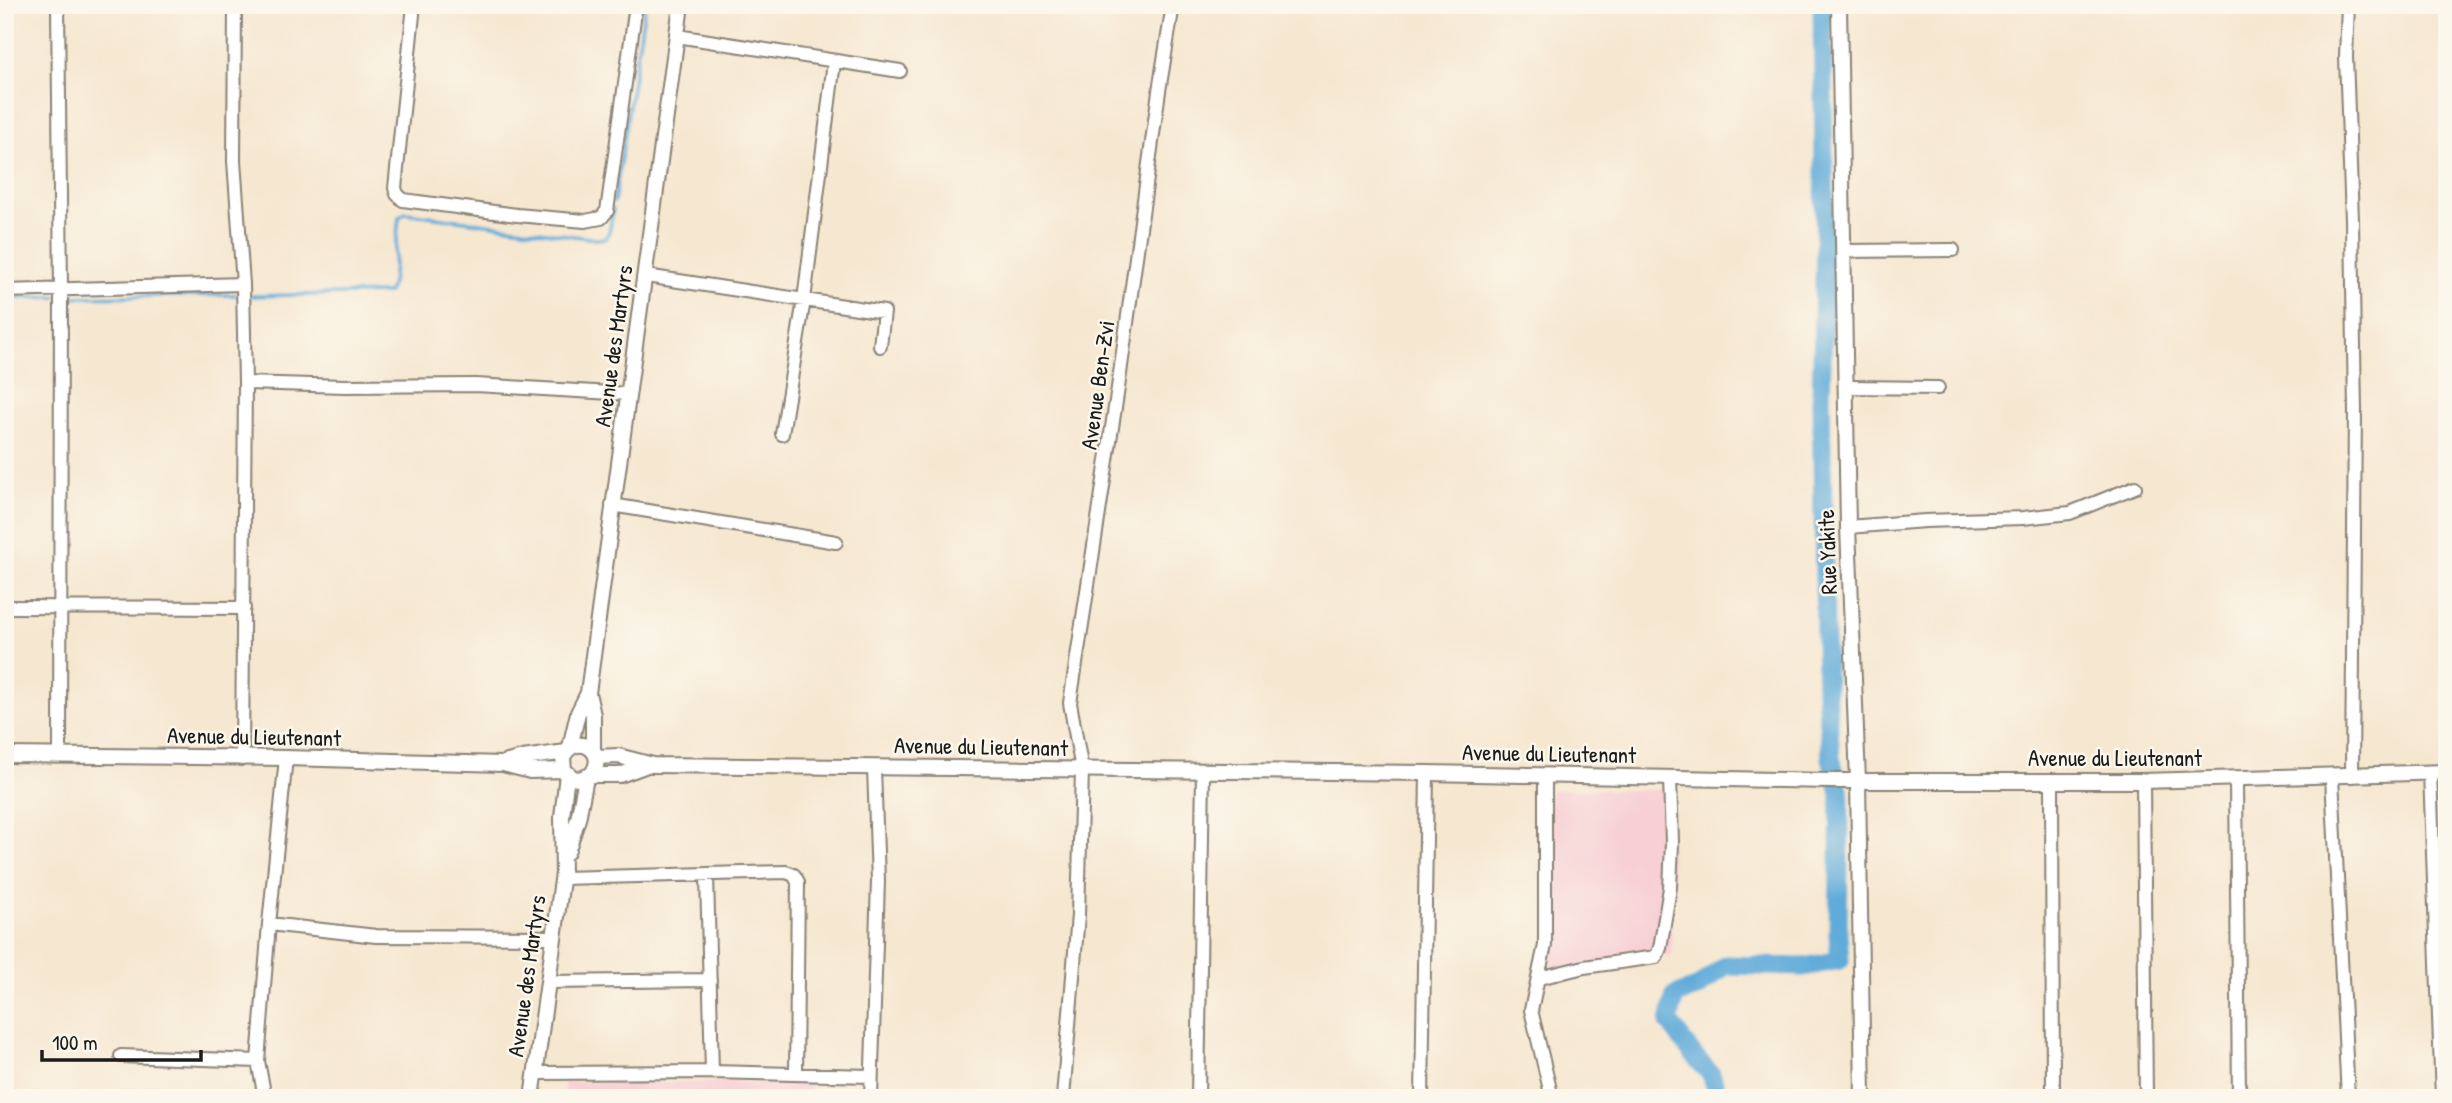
<svg xmlns="http://www.w3.org/2000/svg" width="2452" height="1103" font-family="'Patrick Hand',sans-serif">
  <style>
    .built { fill: #f7cfd4 }
    .lines { fill: none; stroke-linecap: round; stroke-linejoin: round }
    .stream { stroke: #61abd9; stroke-width: 3.5 }
    .river { stroke: #61abd9; stroke-width: 19 }
    .minor-casing { stroke: #898276; stroke-width: 16 }
    .major-casing { stroke: #898276; stroke-width: 18 }
    .minor { stroke: #fff; stroke-width: 12 }
    .major { stroke: #fff; stroke-width: 14 }
    .labels { text-anchor: middle; dominant-baseline: central; stroke-width: 5; stroke-linejoin: round; paint-order: stroke }
    .street-label { font-size: 23px; fill: #1c1c1c; stroke: #fbf7ec }
  </style>
  <rect width="100%" height="100%" fill="#fbf7ec"/>
  <filter id="ink" filterUnits="userSpaceOnUse"><feTurbulence type="fractalNoise" baseFrequency=".0143" numOctaves="2"/><feDisplacementMap in="SourceGraphic" scale="14" xChannelSelector="R" yChannelSelector="G"/><feConvolveMatrix kernelMatrix="1 2 1 2 8 2 1 2 1" color-interpolation-filters="sRGB"/></filter>
  <filter id="wash" filterUnits="userSpaceOnUse"><feTurbulence type="fractalNoise" baseFrequency=".00686" numOctaves="4" result="noise"/><feDisplacementMap in="SourceGraphic" scale="28" xChannelSelector="R" yChannelSelector="G"/><feGaussianBlur stdDeviation="1.57" result="paint"/><feColorMatrix in="noise" values="0 0 0 0 0 0 0 0 0 0 0 0 0 0 0 0 0 1.4 0 .05"/><feComposite in="paint" operator="in"/></filter>
  <g filter="url(#wash)">
    <rect width="100%" height="100%" fill="#f6e7d0"/>
    <path class="built" d="M1550,790H1671L1672,955L1550,977Z
      M564,1082H810L809,1098H564Z"/>
    <g class="lines">
      <path class="stream" d="M614,202L645,5
        M252,296L388,293L392,283L399,217L406,213L596,239L606,238L610,229L613,209
        M65,297L236,295
        M5,298L57,297"/>
      <path class="river" d="M1719,1098L1711,1074L1694,1056L1669,1022L1675,995L1697,988L1726,965L1803,967L1840,960L1838,934L1840,793L1831,758L1826,690L1821,397L1825,249L1822,5"/>
    </g>
  </g>
  <g filter="url(#ink)">
    <g class="lines">
      <defs>
        <path id="minor" d="M58,5L61,290L60,756
          M235,5L234,161L243,284L245,383L242,759
          M414,5L395,188L397,194L403,200L517,215L585,221L601,218L607,211L636,5
          M2348,5L2346,57L2352,220L2355,412L2352,776
          M677,36L900,71
          M1844,251L1953,250
          M646,276L884,312L880,346
          M5,291L243,284
          M245,383L344,386L476,385L629,394
          M1847,387L1938,388
          M782,434L804,300L834,62
          M612,505L836,542
          M1848,527L1925,521L2023,518L2070,513L2135,487
          M5,607L244,608
          M2430,772L2442,1098
          M1545,776V945L1531,1010L1552,1098
          M2332,777L2348,1098
          M2052,780L2053,1098
          M2236,780L2239,1098
          M2143,781L2146,1098
          M707,875L712,1072
          M562,878L786,872L794,875L798,882L796,1073
          M269,924L376,936L554,937
          M1539,978L1584,967L1656,957L1660,948L1670,888L1672,843L1670,778
          M548,982L710,980
          M121,1056L258,1061
          M536,1073L712,1072L871,1076
          M265,1098L258,1061L269,924L286,758
          M871,1098L878,881L874,768
          M1063,1098L1078,915L1082,770L1070,703L1118,388L1159,91L1173,5
          M1198,1098L1203,771
          M1422,1098L1427,773"/>
        <path id="major" d="M1839,5L1848,527L1858,781L1863,1098
          M588,693L593,715V750
          M570,747L578,713L588,693L681,5
          M5,755L286,758L503,764L530,771L564,770
          M597,757L618,756L653,765L1427,773L1830,781H2143L2447,772
          M504,763L523,758L566,752
          M591,775C610,751 576,731 563,757L564,770L573,778L579,779L591,775H620L650,764
          M567,852L578,819L586,778
          M532,1098L563,873L562,817L567,774"/>
      </defs>
      <use href="#minor" class="minor-casing"/>
      <use href="#major" class="major-casing"/>
      <use href="#minor" class="minor"/>
      <use href="#major" class="major"/>
    </g>
  </g>
  <g class="labels">
    <g class="street-label">
      <text transform="translate(613 346) rotate(-82)">Avenue des Martyrs</text>
      <text transform="translate(1097 385) rotate(-82)">Avenue Ben-Zvi</text>
      <text transform="translate(1827 552) rotate(-92)">Rue Yakite</text>
      <text transform="translate(254 736) rotate(1)">Avenue du Lieutenant</text>
      <text transform="translate(981 746) rotate(1)">Avenue du Lieutenant</text>
      <text transform="translate(1549 753) rotate(1)">Avenue du Lieutenant</text>
      <text x="2115" y="757">Avenue du Lieutenant</text>
      <text transform="translate(526 976) rotate(-82)">Avenue des Martyrs</text>
    </g>
  </g>
  <rect width="2452" height="1103" fill="none" stroke="#fbf7ec" stroke-width="28"/>
  <path d="M42 1050v10h159v-10" fill="none" stroke="#1c1c1c" stroke-width="3.5"/>
  <text x="52" y="1050" font-size="21" fill="#1c1c1c" stroke="#fbf7ec" stroke-width="5" paint-order="stroke">100 m</text>
</svg>
